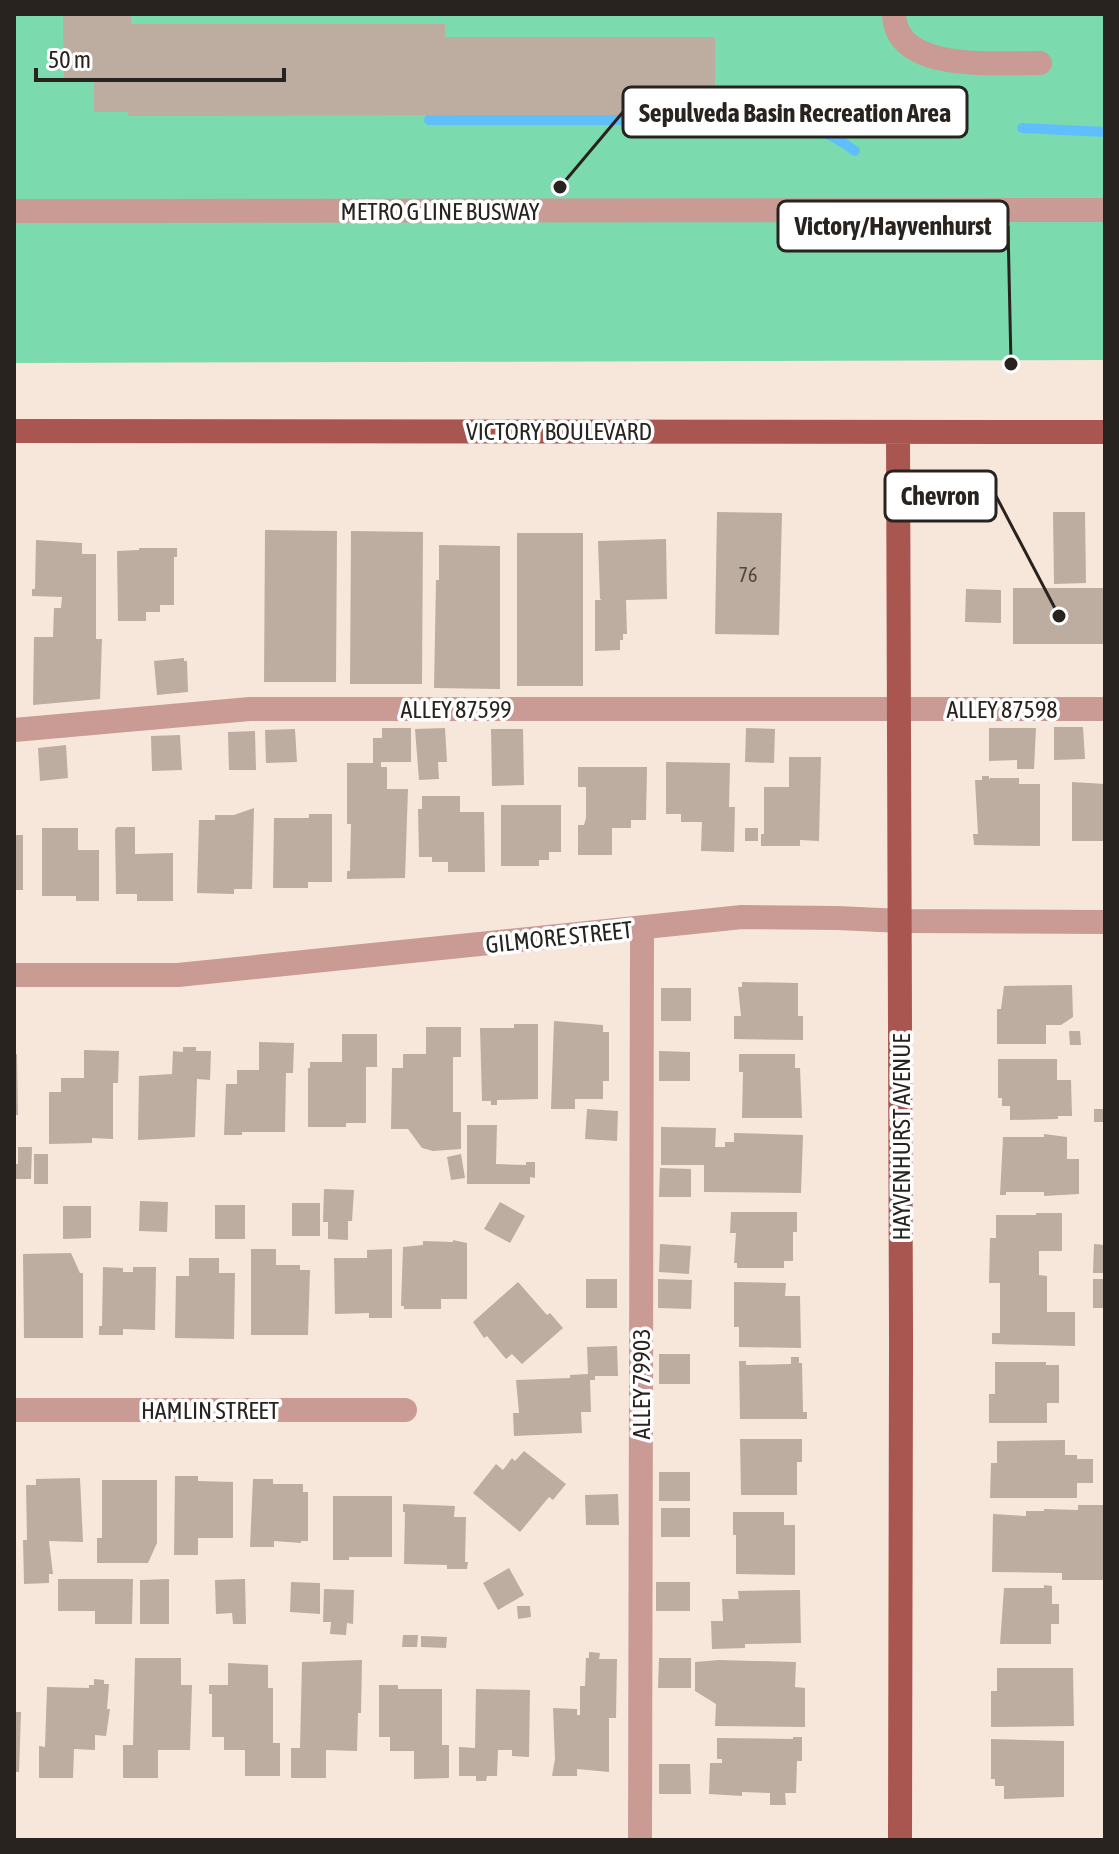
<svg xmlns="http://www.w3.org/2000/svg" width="1119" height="1854" font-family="'Asap Condensed',sans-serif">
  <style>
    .green { fill: #7bdbaf }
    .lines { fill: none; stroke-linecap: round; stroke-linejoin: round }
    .stream { stroke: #5fbffd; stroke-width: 10 }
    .building { fill: #bcada0 }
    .minor { stroke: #ca9b95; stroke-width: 24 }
    .major { stroke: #a8564f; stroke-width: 24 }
    .labels { text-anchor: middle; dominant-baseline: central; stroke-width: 7; stroke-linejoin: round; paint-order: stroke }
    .number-label { font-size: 20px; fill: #4e463f }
    .street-label { font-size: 24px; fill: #29231f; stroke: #fff }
    .leader { fill: none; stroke: #29231f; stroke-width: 3 }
    .callout-dot { fill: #29231f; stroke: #fff; stroke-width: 3 }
    .callout { fill: #fff; stroke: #29231f; stroke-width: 3 }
    .callout-label { font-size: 26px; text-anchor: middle; font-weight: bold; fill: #29231f }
  </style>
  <rect width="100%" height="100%" fill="#f7e7da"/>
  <path class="green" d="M14,14H1105V360L14,363Z"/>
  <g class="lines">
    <path class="stream" d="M429,120H759C798,124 823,126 855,151
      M1022,128L1105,132"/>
  </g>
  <path class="building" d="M63,14H128L131,16V24H445V37H715V115L128,116V112H94V80H64Z
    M717,512L782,513L779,635L715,634Z
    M1053,512H1085L1086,583L1054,584Z
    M265,530L337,531L336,682H264Z
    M351,531L423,532L422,684H350Z
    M517,533H583V686H517Z
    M666,539L667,599L626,600L627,634H623V640H620V650L595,651V600H602L600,599L598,541Z
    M36,540L82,543V554H96V639H102L100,699L33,705L34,637H53L54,608H61L62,597L32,596V589H35Z
    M439,545L500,546V689L434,688L436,580H439Z
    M139,548H177V557H174V605H160V612H146V621H118L117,551L139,550Z
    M1013,588H1105V644H1013Z
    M966,589L1001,590V623L965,622Z
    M184,658V661H187L188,692L157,695L154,661Z
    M1054,727H1083L1085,759L1054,760Z
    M382,728H411V762H381V767H387V789H408L405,878L347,879V871H350L351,824H347V763H373V738H382Z
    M445,728L447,762H438L439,779L419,780L415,729Z
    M746,728L775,729L774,763L745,762Z
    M989,728H1036L1034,769H1017V760L989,761Z
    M295,729L297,762L266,763L265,730Z
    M491,729H523L524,785L492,786Z
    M255,731L256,770H229L228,732Z
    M180,735L182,770L152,771L151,736Z
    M66,745L68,778L40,781L38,748Z
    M789,757H821L819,841L800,840V846H761V834H764V787H789Z
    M666,762L730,763L729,807H735L734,852L701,851L702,822H681V814H666Z
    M578,767H647L646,820H631V828H612V855H578V825H584L586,818V787H578Z
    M982,776H989V780L990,778H1019V784H1040V846L974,845L973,834H978L975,780H982Z
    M1072,782L1105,784V841H1072Z
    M422,796H460V812H484L485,872H448V862H432V857H419L418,809H422Z
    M501,805H561V852H549V860H539V866H501Z
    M254,808L252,889H234V894L197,893L199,820H215V815H234Z
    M309,814H332V882H308V888H273L274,818H309Z
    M117,827H135V854L173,853V901H137V894H116L115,830Z
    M42,828H78V850H99V901H76V896H42Z
    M745,828H758V841H745Z
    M14,835H23V890H14Z
    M742,982L798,983V1016H803V1040L734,1039V1016H741L738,987H742Z
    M1072,985L1073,1017L1061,1025H1046V1044H997V1009H1001L1004,986Z
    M661,988H691V1021H661Z
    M554,1021L603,1025V1032H609V1081H603V1099H575V1109H551Z
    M514,1024H538V1099L497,1100V1105H491V1101H482L480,1028H514Z
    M426,1027H461V1057H453V1112H461V1149L433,1151L422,1148L408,1129H391L392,1068H403V1054H426Z
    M1069,1031H1080L1081,1045H1070Z
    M342,1034H377V1067H366V1123H346V1127H308V1068H310V1062H342Z
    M259,1042L294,1043L293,1073H286L285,1132H242V1135H224L226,1084H237V1070H259Z
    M183,1047H196V1051H211L210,1080L197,1079L195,1137L138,1140L139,1076L172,1074L173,1051L183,1052Z
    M84,1050L119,1051L118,1083H113V1139L92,1138V1143L49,1144V1092H61V1078H84Z
    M659,1051L690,1052V1081H659Z
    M14,1054H17L18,1115H14Z
    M739,1054H795V1068H800L802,1118H742L743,1072H739Z
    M998,1059H1057V1080H1071L1072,1116H1058V1119L1010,1120V1106H1002V1098H998Z
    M587,1109L618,1111L617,1141L585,1139Z
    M1094,1109H1105V1122H1094Z
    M467,1125H497L496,1164L526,1165V1162H535V1178L530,1177V1184H467Z
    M661,1127L716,1128L715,1147H725V1142H734V1133L803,1135L801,1193L704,1192V1165H661Z
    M1044,1134L1067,1137V1159H1079V1194L1044,1196V1192H1006V1195H1000L1003,1137H1044Z
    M18,1147H32L31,1179H14V1164H18Z
    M34,1154H48V1184H34Z
    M461,1154L465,1178L451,1180L447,1157Z
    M660,1168L691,1169V1197H659Z
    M324,1189L354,1190L352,1221H348V1240L328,1239V1222H323Z
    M140,1201L168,1202L167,1232L139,1231Z
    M500,1202L525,1216L510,1243L484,1229Z
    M292,1203H320V1236H292Z
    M215,1205H245V1239H215Z
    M63,1206H91V1238L63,1239Z
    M731,1212H797V1232H793V1261H784V1268H737V1263H734L736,1233H730Z
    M1036,1213H1062V1251H1039V1275L1047,1276V1312H1075V1346L992,1344V1333H1000V1283H989L990,1238H996V1215H1036Z
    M453,1240L467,1243V1299H441V1309H404V1306H401L403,1247L423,1245V1241L453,1242Z
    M660,1244L691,1246L689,1274L659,1272Z
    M1094,1244L1105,1245V1273H1093Z
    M251,1249H276V1265H300V1270H310L308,1335H251Z
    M392,1249V1318H369V1313L335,1314L334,1258H367V1250Z
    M71,1253L80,1273H83V1338H24L23,1254Z
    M189,1258H219V1273H235L234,1339L175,1338L176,1276H189Z
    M103,1267L123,1268V1272H133V1267H156L155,1330L123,1329V1335H99V1326H102Z
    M586,1279H617V1308H586Z
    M658,1279L692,1280L691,1309L658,1308Z
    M1093,1279H1105V1308H1093Z
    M518,1282L547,1315L550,1313L563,1328L522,1364L512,1354L506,1359L487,1336L484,1338L473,1322Z
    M734,1282L786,1283L785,1296H800L801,1348L739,1347V1327H734Z
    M617,1346L618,1376H595V1380H590L591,1412H581L582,1433L514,1436L513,1413H519L516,1380L570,1378V1375L588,1374L587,1347Z
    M659,1354H690V1384H659Z
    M791,1357H799V1363H802L803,1412H807V1419H740L739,1361H746V1365L791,1364Z
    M995,1362H1046V1365H1059V1403H1047V1423H989V1394H995Z
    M740,1439H802V1462H797V1495H741Z
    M1065,1440V1455H1077V1459H1093V1483H1077V1498H990L991,1463H997V1441Z
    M524,1451L566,1484L553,1500L549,1497L520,1532L473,1493L496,1464L503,1470L512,1458L515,1461Z
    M659,1472H690V1501H659Z
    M175,1476H198V1481L233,1482V1538H198V1555H174Z
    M80,1478L83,1542L49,1541L53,1574H49V1583L24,1584L23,1540H27L26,1485H36V1479Z
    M253,1479H273V1484H303V1492H308V1541H301V1543L274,1541V1547H250Z
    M102,1480H157V1543L148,1563H97V1538H102Z
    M618,1494L619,1525H586L585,1495Z
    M333,1496H392V1557H349V1560H333Z
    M403,1504L455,1506L454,1517H466L465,1562H468L467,1569H447V1565L404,1564L405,1512H403Z
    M1078,1505H1105V1580H1062V1573L992,1572L993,1514L1026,1516V1511H1044V1509L1078,1510Z
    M661,1508H690V1537H661Z
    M733,1512H784V1525H795V1575L736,1574V1535H733Z
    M509,1568L524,1595L498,1610L483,1583Z
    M58,1579H133L132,1624H95V1611H58Z
    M169,1579V1624H140V1580Z
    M245,1579L246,1624H233L232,1613L216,1614L215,1580Z
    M291,1582L320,1583V1614L290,1612Z
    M656,1582H690V1611H656Z
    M1044,1585L1052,1586V1604H1059V1624H1051V1644H1000L1004,1588H1044Z
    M324,1589L354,1590L353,1624L347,1623L346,1635L330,1634L331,1622H323Z
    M800,1590L801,1643L745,1644V1648L712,1649L711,1621H723L722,1599H739L738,1591Z
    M517,1606H530L531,1617L518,1619Z
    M403,1635H418L417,1647H402Z
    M421,1636L447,1637L446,1648L421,1647Z
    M589,1652L600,1653L599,1659H617L616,1718H609V1772L577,1769V1776H552L555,1759L553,1708L577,1709V1715H580V1686H585L586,1658H589Z
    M135,1658H181V1685H192L190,1750H158V1778H123V1745H133Z
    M659,1658H691V1688H658Z
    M362,1660L361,1713H358L357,1751L326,1750V1778H291V1748H300L302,1662Z
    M719,1660L796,1662L795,1687L805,1688V1727L715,1726L716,1704L695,1691V1662Z
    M228,1663L268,1665V1688H273V1743H280V1776H245V1750H224V1737H212V1694H209V1685H228Z
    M997,1668H1073L1074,1726L991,1727V1691H997Z
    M94,1679L104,1680V1684H109L107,1709H110L106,1736L95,1735V1750L74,1749L73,1778H39V1746L45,1747L47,1687L89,1688V1685H94Z
    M379,1685H398V1689H442V1745H449V1778L414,1779V1751H390V1737H379Z
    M476,1689L530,1690L529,1757L512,1756V1750H498L497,1776H487L486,1781H476V1776H459V1747L475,1748Z
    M14,1712H21L19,1772H14Z
    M793,1737H802V1761H797L796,1793H785L786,1805H770V1793L742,1792V1796L709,1794L710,1763H722V1759H717V1738L793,1739Z
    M991,1739L1064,1741V1797L1004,1799V1786H995V1779H991Z
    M659,1764H690L691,1794H659Z"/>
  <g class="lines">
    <path class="minor" d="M894,14C896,74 998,62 1040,63
      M14,211L1105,210
      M14,730L250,709H1105
      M14,975H178L742,917L837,918L902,921L1105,922
      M14,1410H405
      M640,1840L642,929"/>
    <path class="major" d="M14,431L1105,432
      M898,433C901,902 902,1371 900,1840"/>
  </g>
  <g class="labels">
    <g class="number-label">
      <text x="748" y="574">76</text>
    </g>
    <g class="street-label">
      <text x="440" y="211">METRO G LINE BUSWAY</text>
      <text x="559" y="431">VICTORY BOULEVARD</text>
      <text x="456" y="709">ALLEY 87599</text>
      <text x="1002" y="709">ALLEY 87598</text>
      <text transform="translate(559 937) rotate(-6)">GILMORE STREET</text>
      <text transform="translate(901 1137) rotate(-90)">HAYVENHURST AVENUE</text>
      <text transform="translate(641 1384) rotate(-90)">ALLEY 79903</text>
      <text x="210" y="1410">HAMLIN STREET</text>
    </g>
  </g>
  <path class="leader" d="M560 187L623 112M1011 364L1008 226M1059 616L996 496"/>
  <g class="callout-dot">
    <circle cx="560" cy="187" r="8"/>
    <circle cx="1011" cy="364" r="8"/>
    <circle cx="1059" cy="616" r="8"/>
  </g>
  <g class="callout">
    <rect x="623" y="87" width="344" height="50" rx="8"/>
    <rect x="778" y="201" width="230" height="50" rx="8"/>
    <rect x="885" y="471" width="111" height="50" rx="8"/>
  </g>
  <g class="callout-label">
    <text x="795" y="122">Sepulveda Basin Recreation Area</text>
    <text x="893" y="235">Victory/Hayvenhurst</text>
    <text x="940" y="505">Chevron</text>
  </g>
  <rect width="1119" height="1854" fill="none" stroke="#29231f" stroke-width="32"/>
  <path d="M36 68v12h248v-12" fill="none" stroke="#29231f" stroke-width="4"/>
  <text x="48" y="68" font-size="24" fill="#29231f" stroke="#ffffff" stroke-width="6" paint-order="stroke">50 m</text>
</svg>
